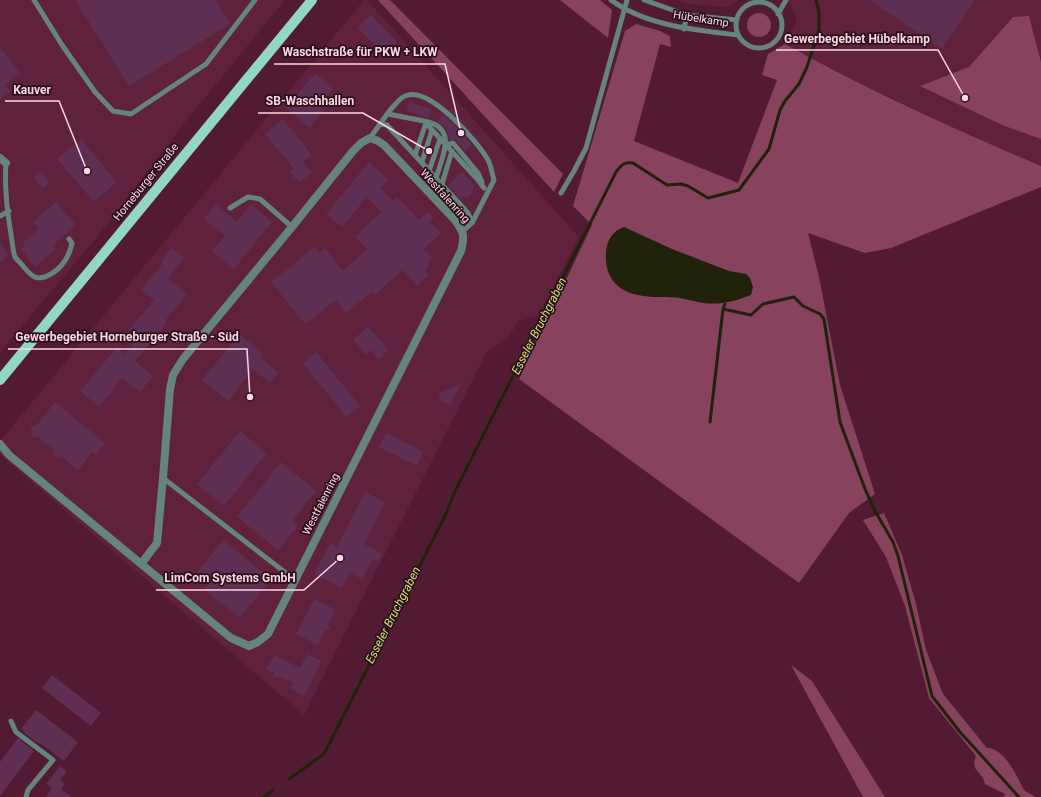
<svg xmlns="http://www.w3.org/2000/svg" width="1041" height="797" font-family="Roboto,sans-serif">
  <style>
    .built { fill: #60213c }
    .green { fill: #87425d }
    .water { fill: #20230a }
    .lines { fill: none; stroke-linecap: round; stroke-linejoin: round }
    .stream { stroke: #20230a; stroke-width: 3 }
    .building { fill: #5e2e53 }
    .lane { stroke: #64847c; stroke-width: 5 }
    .street { stroke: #64847c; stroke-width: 8 }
    .primary { stroke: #92d7c5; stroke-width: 10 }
    .labels { text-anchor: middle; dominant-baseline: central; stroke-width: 3.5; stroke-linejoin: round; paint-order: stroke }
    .street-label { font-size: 11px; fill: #fbd6e2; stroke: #29101a }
    .water-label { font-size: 12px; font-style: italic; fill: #cfe172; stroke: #29101a }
    .leader { fill: none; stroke: #fbd6e2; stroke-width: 1.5 }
    .callout-dot { fill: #fbd6e2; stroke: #29101a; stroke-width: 1.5 }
    .callout-label { font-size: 12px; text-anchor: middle; font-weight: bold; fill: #fbd6e2; stroke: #29101a; stroke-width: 3.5; stroke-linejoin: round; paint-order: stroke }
  </style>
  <rect width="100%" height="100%" fill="#521b33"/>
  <path class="built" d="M0,0H285L185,122L99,235L0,352Z
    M364,0H367L579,237L538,316L518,321L509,337L486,353L304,715L7,461L0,454V441Z
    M678,0H739L728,7L686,4Z
    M782,0H1041V166L953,128L827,67L785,44L797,21L791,4Z"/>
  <path class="green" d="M378,0H390L563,174L554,192Z
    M560,0H600L612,10L608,38Z
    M747 25a12 12 0 1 1 24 0a12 12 0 1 1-24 0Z
    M1029,16L1041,62V139L1002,125L920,86L969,67L1013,17Z
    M636,24L660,31L670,36L671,47L660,44L634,141L738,183L777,80L762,75L768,54L785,44C868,90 954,129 1041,166V187L891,248L865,253L808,233L819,277L840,385L875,494L849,513L799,583L519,379L592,225L573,206L625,31Z
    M884,513L902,555L916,604L926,650L943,694L987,748C1005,748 1017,777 1024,790C1027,793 1032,794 1035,797H1004L1005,794L985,784L983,778L975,768L974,762L976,756L929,698L905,606L886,557L863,520Z
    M791,665L812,681L885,797H863Z"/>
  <path class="water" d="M624,227L672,249L729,271L746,274L750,278L753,287L751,295C733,302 717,306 698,302C692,301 686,299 680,298C668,296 656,298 644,296C618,293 604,278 606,252C607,239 613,231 624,227Z"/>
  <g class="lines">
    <path class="stream" d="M725,304L723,309L751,315L763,304L794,297L803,306L820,314L824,319L840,422L865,489L875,511L893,542L898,556L932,696L960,732L1019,797
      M710,422L723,309
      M289,779L324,754L446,514L455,491L616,172C621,165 624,162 633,163L667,185L681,184L688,186L708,198L739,190L769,149L780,110L785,101L799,84L807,67L819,30V12L816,0
      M264,797L273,790"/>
  </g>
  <path class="building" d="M75,0H215L230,24L129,86Z
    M869,0H975L942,49Z
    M371,15L397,42L384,55L357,27Z
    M0,48L20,72L5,85L11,91L0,100Z
    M315,73L333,88L319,106L324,110L310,128L286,108Z
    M409,102L432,109L429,118L406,110Z
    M451,108L479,139L478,140L466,126L449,110Z
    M443,115L460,131L472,145L465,152L456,140H449L448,134L445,127L437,121Z
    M283,119L312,155L303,162L312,172L299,183L290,172L294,169L265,134Z
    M81,139L117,182L94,202L57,159Z
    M369,162L388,180L381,189L393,201L397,197L419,220L428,212L434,217L429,222L441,233L424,249L432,258L425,272L429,275L417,286L402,270L375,295L372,292L346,313L336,300L305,324L271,282L315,247L320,253L325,248L343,271L367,249L355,237L381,212L367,197L342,227L326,214Z
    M41,172L50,182L43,188L34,178Z
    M462,172L475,186L471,190L473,192L467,198L465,196L461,199L448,185Z
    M56,202L76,225L53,245L56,249L35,267L21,249L24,246V242L39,229L33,222Z
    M216,204L237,222L251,204L272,222L234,269L212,251L225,236L204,219Z
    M0,242L9,255L0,262Z
    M172,248L184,258L168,278L187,294L165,321L167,323L135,361L153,376L140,392L122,378L99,407L80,391L117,347L125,354L138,337L129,330L154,300L141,290L163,263L161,261Z
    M368,326L388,350L383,354L385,355L379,360L371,350L365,355L353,340Z
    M240,335L264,354L261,358L279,373L270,383L253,370L228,401L202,380L232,343L233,344Z
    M316,352L360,406L346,417L303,363Z
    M461,384L450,405L440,400L439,395L440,392Z
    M55,402L105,443L96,455L92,452L78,470L61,456L59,459L53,454L55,451L37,436L32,437L31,426H36Z
    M240,431L267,453L224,506L197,484Z
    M386,433L423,452L417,466L379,447Z
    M281,462L316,491L292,521L298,526L278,550L237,517Z
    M365,492L385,502L364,544L382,554L379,562L372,559L362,579L350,573L342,588L314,574L330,543L337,547Z
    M223,540L271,579L240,618L204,589L210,582L197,572Z
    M314,599L336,610L328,624L330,629L325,631L318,645L296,634Z
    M307,654L321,661L304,696L290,688L293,682L273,676L274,673L266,669L274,655L300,668Z
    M52,675L101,713L91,726L42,688Z
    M36,710L78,742L64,761L40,743L39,744L23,732L24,731L21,729Z
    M18,738L34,751L0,796V762Z
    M60,766L67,771L60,780L65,784L61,789L71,797H46L52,788L46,784Z"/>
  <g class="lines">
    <path class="lane" d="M34,0L62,45L95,92L113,111L131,114L206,64L255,0
      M611,0C646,26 696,30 738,35
      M644,0L687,15L737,20
      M736 25a23 23 0 1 1 46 0a23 23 0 1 1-46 0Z
      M778,14L786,0
      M684,29L687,15
      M388,114L424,121L478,180L484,188
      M424,121C458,127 443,155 436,178
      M380,124L387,125L468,213L472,223
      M370,138C377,129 395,100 405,96C429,85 477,141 488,160C491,165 492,174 494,180L472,223L463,231
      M446,145L453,143L478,173L482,182
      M415,155L426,123
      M422,162L432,130
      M6,163C4,189 8,216 12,241C13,246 13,252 15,257C17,260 21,263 23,266C32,277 37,282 51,274C62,268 70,255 72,243L69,239
      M429,171L440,139
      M442,184L452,151
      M561,193L574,171L586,148L627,0
      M230,208L248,197L260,199L292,227
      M0,216L9,211
      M163,478L295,580
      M11,721L16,732L53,760L28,790L26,797"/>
    <path class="street" d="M0,158L6,163
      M0,444L9,455L231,638L249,646L258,642L268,634L461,251C465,235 464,233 455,220L384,145L378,141L370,138L361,143L353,151L292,227L183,359L173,375L170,389L163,478L157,543L141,564"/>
    <path class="primary" d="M0,380L312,0"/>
  </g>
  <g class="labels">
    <g class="street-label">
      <text transform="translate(701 19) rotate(9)">Hübelkamp</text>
      <text transform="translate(146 182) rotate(-51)">Horneburger Straße</text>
      <text transform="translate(445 196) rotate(48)">Westfalenring</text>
      <text transform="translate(321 504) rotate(-63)">Westfalenring</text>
    </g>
    <g class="water-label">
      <text transform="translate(539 326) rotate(-63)">Esseler Bruchgraben</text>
      <text transform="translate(393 615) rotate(-63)">Esseler Bruchgraben</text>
    </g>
  </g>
  <path class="leader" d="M965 98L938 50H776M461 133L445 64H274M87 171L59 101H5M429 151L363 113H258M250 397L247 349H8M340 558L304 590H156"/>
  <g class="callout-dot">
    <circle cx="965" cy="98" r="4"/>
    <circle cx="461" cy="133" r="4"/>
    <circle cx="87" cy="171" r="4"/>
    <circle cx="429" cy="151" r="4"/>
    <circle cx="250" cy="397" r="4"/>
    <circle cx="340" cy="558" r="4"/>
  </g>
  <g class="callout-label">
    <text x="857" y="43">Gewerbegebiet Hübelkamp</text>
    <text x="360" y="56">Waschstraße für PKW + LKW</text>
    <text x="32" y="94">Kauver</text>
    <text x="310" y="105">SB-Waschhallen</text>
    <text x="127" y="341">Gewerbegebiet Horneburger Straße - Süd</text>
    <text x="230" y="582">LimCom Systems GmbH</text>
  </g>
</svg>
